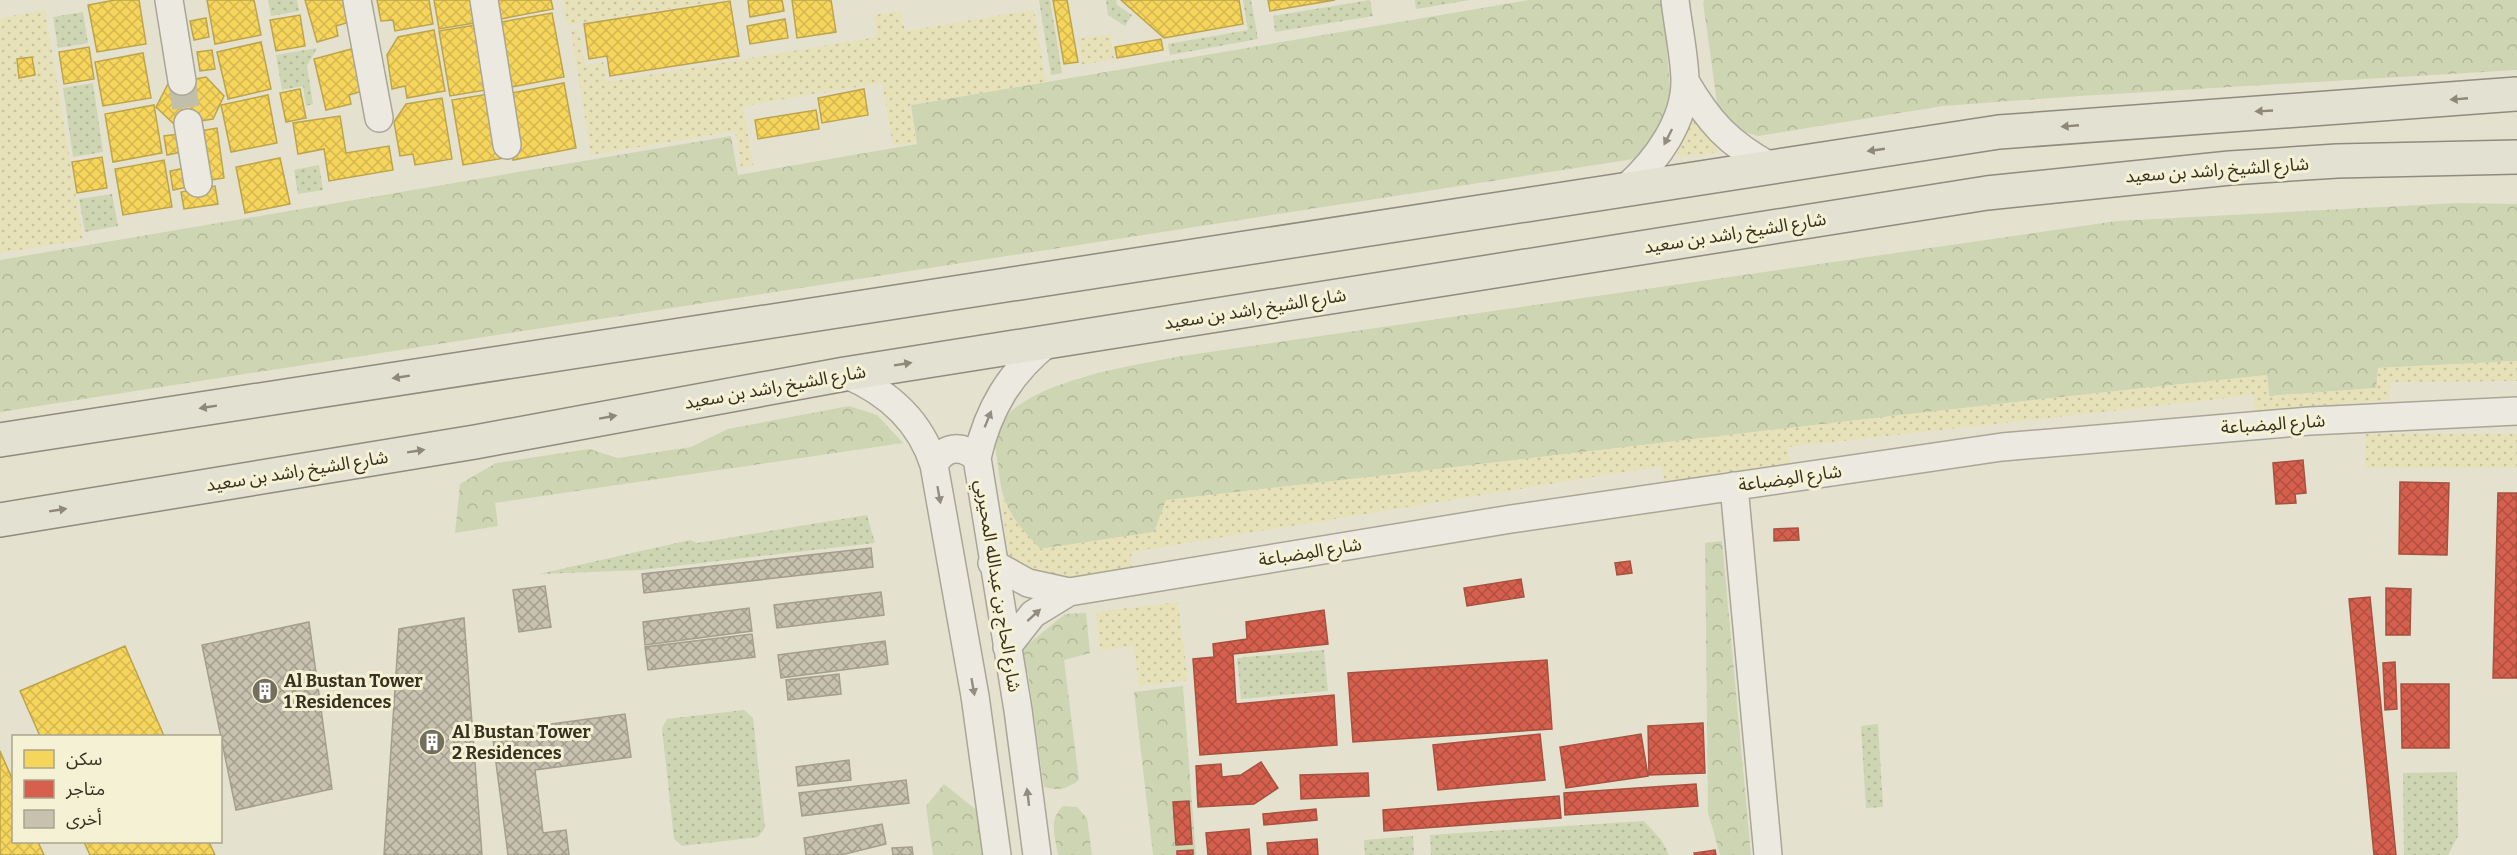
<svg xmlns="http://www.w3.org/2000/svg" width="2517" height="855" font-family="Bitter,'Noto Sans Arabic',serif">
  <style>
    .grass { fill: url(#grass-dots) }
    .forest { fill: url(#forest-crowns) }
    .sand { fill: url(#sand-dots) }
    .homes { fill: url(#homes-cross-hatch); stroke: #bda44a; stroke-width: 1.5 }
    .shops { fill: url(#shops-cross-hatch); stroke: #a75240; stroke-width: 1.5 }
    .building { fill: url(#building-cross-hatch); stroke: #a49e8e; stroke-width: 1.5 }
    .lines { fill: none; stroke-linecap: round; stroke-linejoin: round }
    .minor-tunnel { stroke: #c2beac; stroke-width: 27; stroke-dasharray: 27 14; stroke-linecap: butt }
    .minor-casing { stroke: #a9a697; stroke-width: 30 }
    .major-casing { stroke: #8f8b7e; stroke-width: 36 }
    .minor { stroke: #eceae0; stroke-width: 27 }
    .major { stroke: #e3e1d2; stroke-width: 33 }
    .oneway { fill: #8e8879 }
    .oneway2 { fill: #928d80 }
    .labels { text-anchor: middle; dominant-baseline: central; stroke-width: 6; stroke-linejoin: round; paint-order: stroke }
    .street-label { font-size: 18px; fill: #383020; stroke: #f4f1d5 }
    .poi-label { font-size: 18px; font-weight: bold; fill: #383020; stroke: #f4f1d5; text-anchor: start }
  </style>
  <defs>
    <pattern id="grass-dots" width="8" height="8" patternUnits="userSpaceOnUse" patternTransform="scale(1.5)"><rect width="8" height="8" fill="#ced5b2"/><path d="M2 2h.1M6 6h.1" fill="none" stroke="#b2b799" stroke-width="1.8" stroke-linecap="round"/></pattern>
    <pattern id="forest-crowns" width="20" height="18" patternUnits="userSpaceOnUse" patternTransform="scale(1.5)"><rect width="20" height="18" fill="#ced5b2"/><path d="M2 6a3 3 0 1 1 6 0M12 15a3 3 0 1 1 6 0" fill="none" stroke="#b2b799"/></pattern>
    <pattern id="sand-dots" width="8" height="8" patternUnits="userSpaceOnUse" patternTransform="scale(1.5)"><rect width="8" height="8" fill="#e6e1b8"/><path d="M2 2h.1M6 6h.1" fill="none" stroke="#c6c19e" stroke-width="1.8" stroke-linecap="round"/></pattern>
    <pattern id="homes-cross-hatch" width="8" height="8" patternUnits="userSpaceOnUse" patternTransform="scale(1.5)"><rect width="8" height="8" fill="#f6d55c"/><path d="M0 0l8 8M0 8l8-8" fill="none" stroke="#d4b750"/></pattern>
    <pattern id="shops-cross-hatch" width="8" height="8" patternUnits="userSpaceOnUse" patternTransform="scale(1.5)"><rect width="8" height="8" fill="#d6604d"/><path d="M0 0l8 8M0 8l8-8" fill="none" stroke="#af5040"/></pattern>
    <pattern id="building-cross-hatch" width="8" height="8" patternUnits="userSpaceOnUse" patternTransform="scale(1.5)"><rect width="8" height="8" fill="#c8c1b0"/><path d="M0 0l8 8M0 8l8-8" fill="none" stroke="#a39d8f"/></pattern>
  </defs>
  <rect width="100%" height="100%" fill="#e4e2cf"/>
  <path class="grass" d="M268,0H297L299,11L271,16Z
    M1039,0H1050L1062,73L1051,75Z
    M1106,0H1116L1117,5L1132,15L1125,26L1108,15Z
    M1243,0H1251L1258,39L1170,55L1168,44L1248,30Z
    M1370,0L1373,16L1275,32L1273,16Z
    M1415,0H1470L1416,9Z
    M83,12L88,43L58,48L53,17Z
    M317,48L307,66L313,104L306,106L303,86L282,90L276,55Z
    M93,83L103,152L73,157L63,88Z
    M319,165L323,190L298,194L294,170Z
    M112,194L118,226L85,232L79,199Z
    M867,515L875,543L642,570L539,574L690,540L697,543Z
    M1324,650L1328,691L1241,699L1237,658Z
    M744,710L753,718L765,828L758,837L682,846L674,839L662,728L667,719Z
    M1878,724L1883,807L1866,808L1861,726Z
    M2457,772L2458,836L2448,855H2404L2403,773Z
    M1644,821L1662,841L1669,855H1431L1430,835Z
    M1413,836L1414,855H1365L1364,840Z"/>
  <path class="forest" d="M1529,0H1663L1670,91L1653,156L0,412V260L731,136L738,175L917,144L911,105Z
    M1705,0H2517V70L2080,96L1943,106L1758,136L1737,130L1718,110L1703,2Z
    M2458,203L2517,204V361L2378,368L2377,388L2269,396L2267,375C1900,413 1533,459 1167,500L1155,532L1040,549C1012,518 1002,508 998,465C997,456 993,441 996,433C1013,382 1136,365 1182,356L2117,221Z
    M849,406L877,415L903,443L495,503L498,526L455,533L460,484L496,463L589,449L618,458L691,447L728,429Z
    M1722,541L1751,855H1720L1708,812L1705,543Z
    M1086,613L1090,653L1064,660L1079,780C1067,789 1059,791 1044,787L1028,673H1024L1021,650L1065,614Z
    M1183,686L1196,855H1153L1134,692Z
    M944,784L985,817L992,855H933L926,806Z
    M1063,806L1077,807L1087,818L1092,855H1058C1055,836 1048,820 1063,806Z"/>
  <path class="sand" d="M563,0H724L567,25Z
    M45,10L83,240L0,253V18Z
    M1034,10L1046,82L910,105L916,142L893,146L882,83L743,106L753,165L741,167L735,131L591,155L571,31L579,29L585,65L603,62L607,82L877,37L874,15L901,11L905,31Z
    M1110,34L1114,59L1082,65L1078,39Z
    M1692,97L1718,152L1677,157Z
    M2517,361V381L2390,382V400L2255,411L2254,395L1788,447L1790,465L1666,487L1661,466L1131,552L1133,569L1047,583L1009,561L1001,495L1017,523L1040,549L1154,532L1166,500C1533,459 1900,413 2267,375L2269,396L2376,388L2378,368Z
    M2366,434H2517V468H2366Z
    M1178,602L1188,680L1139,686L1134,646L1100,650L1096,612Z"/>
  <path class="homes" d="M115,0H139L146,44L97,52L88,5Z
    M207,0H254L261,35L215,44Z
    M305,0H347L353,21L336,26L338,36L317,42Z
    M377,0H429L433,24L395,31L393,20L381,21Z
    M434,0H477L481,22L439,29Z
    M486,0H551L553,9L490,21Z
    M748,0H782L784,11L750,17Z
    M792,0H831L836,32L797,38Z
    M1053,0H1067L1078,62L1064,64Z
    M1121,0H1239L1243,24L1164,38Z
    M1268,0H1335L1270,11Z
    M730,1L739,56L610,76L607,56L589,59L584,24Z
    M552,13L564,77L502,89L490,24Z
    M300,15L305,46L276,51L270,20Z
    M206,18L209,37L194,40L190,21Z
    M785,19L788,38L750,44L747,26Z
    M481,24L492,89L450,96L439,31Z
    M434,30L445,91L407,98L405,86L392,89L387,55L398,37Z
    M1161,39L1163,50L1117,58L1115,47Z
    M261,42L271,89L228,99L217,52Z
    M89,47L94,79L64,84L59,52Z
    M355,48L366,90L349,95L351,104L326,110L314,59Z
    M212,50L215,69L200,71L197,52Z
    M143,53L151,98L103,106L95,62Z
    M32,57L35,75L19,78L17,59Z
    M206,77L224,96L213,119L175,125L156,107L168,84Z
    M564,83L576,148L513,160L501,95Z
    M300,89L306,118L286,122L280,93Z
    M864,89L868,115L822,123L818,98Z
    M494,93L505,158L463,165L452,100Z
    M268,95L277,143L231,152L221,105Z
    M442,98L452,159L415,165L413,154L400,156L394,122L406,104Z
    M154,105L162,153L113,162L105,114Z
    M816,110L819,129L758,139L755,120Z
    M340,116L346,153L389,146L393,170L329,181L324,149L298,154L293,123Z
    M217,128L224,178L206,181L199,131Z
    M179,134L182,152L167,155L164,136Z
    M102,157L107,188L77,193L72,162Z
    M280,158L290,204L245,213L236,167Z
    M164,160L172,207L123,215L115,169Z
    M185,168L188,187L173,190L170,171Z
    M215,186L218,204L184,209L181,192Z
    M125,646L164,736H40L20,691Z
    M0,751L14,783V842H38L44,855H0Z
    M84,842H209L215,855H90Z"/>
  <path class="shops" d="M2303,460L2306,493L2295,494L2296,503L2276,504L2273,463Z
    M2400,482L2449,483L2447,555L2399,554Z
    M2498,493H2517V678H2493Z
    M1798,528L1799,540L1774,541V529Z
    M1630,561L1632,573L1617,575L1615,563Z
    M1521,579L1524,597L1467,606L1464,588Z
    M2386,588L2411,589L2410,635H2386Z
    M2370,597L2396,855H2374L2349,599Z
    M1324,610L1328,644L1233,654L1236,704L1334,695L1337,745L1200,755L1193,659L1214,657L1213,644L1247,639L1246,622Z
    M1547,660L1552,729L1353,742L1348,673Z
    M2395,662L2397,709L2385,710L2383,663Z
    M2401,684H2449V748H2402Z
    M1703,723L1705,773L1649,775L1648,726Z
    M1540,734L1545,780L1438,790L1433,745Z
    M1641,734L1648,776L1566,788L1560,747Z
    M1261,762L1278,788L1254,804L1198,807L1196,766L1221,764L1222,777L1241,775Z
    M1368,773L1369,796L1301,799L1300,775Z
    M1696,784L1698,806L1565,815L1564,793Z
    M1559,796L1561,818L1384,831L1383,810Z
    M1189,801L1192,844L1176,845L1173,802Z
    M1316,809L1317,820L1264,825L1263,814Z
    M1249,829L1251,855H1208L1206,833Z
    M1317,839L1318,855H1268L1267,843Z
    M1193,850V855H1177V851Z
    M1715,850L1716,855H1695L1694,853Z"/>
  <path class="building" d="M871,548L873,567L644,593L642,574Z
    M545,586L551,627L519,632L513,590Z
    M881,592L884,615L777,628L774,605Z
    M749,608L752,631L645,645L643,622Z
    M464,618L482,855H384L399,629Z
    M309,622L332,789L236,810L202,645Z
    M752,634L755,657L648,670L645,647Z
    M885,641L888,664L781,678L778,655Z
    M839,674L841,694L788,700L786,680Z
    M625,714L631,757L535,770L543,833L566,830L569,855H508L492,732Z
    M849,760L851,780L798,786L796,767Z
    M906,780L909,803L802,816L799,793Z
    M882,824L886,844L841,855H806L804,838Z
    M912,847L913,855H893L892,848Z"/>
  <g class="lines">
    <path class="minor-tunnel" d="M182,81L188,123"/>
    <defs>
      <path id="minor" d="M169,0L182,81
        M357,0L379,118
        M484,0L507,145
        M1685,81C1709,122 1728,143 1770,166
        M188,123L198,183
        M1627,187C1656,161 1686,121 1685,79C1684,53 1678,26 1675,0
        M845,374C888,392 920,420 934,465L975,696L997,855
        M934,465C944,446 961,444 977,458
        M1734,486L1768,855
        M992,563L1028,583L1069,592L1511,519L2002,447L2310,421L2517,411
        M1007,647L1033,614L1069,592
        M1037,855L1018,710L977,458C988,409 1010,372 1050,341"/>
      <path id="major" d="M0,440L1999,132L2517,94
        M0,520L475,442L845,374L1987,193L2230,168L2337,161L2517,157"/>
    </defs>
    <use href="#minor" class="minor-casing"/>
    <use href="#major" class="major-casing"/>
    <use href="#minor" class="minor"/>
    <use href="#major" class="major"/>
  </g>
  <defs><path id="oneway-solid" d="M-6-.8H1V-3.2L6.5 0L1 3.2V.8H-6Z" transform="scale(1.5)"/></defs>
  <g class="oneway">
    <use href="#oneway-solid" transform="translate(2459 99) rotate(175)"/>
    <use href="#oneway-solid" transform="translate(2264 111) rotate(177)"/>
    <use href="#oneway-solid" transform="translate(2070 126) rotate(175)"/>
    <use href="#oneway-solid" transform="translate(1876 150) rotate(172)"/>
    <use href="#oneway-solid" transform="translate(903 364) rotate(-9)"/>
    <use href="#oneway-solid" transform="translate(401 377) rotate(171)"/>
    <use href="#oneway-solid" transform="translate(208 407) rotate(171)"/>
    <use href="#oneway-solid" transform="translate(608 417) rotate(-10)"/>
    <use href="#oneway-solid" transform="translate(416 451) rotate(-9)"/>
    <use href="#oneway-solid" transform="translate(58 510) rotate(-9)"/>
  </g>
  <g class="oneway2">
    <use href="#oneway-solid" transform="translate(1668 137) rotate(117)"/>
    <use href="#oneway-solid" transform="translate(988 419) rotate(-68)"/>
    <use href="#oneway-solid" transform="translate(939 495) rotate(80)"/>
    <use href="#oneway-solid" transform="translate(1034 615) rotate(-42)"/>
    <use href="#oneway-solid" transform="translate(973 687) rotate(80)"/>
    <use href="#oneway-solid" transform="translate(1028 797) rotate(-97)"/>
  </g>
  <defs>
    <symbol id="building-disc" viewBox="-11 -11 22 22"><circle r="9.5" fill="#746e5d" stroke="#f4f1d5"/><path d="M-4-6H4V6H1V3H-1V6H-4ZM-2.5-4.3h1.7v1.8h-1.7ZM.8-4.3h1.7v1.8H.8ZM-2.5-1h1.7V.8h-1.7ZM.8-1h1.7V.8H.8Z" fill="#fff"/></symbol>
  </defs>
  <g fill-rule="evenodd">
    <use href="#building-disc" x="250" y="676" width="30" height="30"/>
    <use href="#building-disc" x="417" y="727" width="30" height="30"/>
  </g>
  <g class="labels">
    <g class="street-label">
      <text transform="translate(2217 170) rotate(-4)">شارع الشيخ راشد بن سعيد</text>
      <text transform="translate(1735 233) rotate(-9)">شارع الشيخ راشد بن سعيد</text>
      <text transform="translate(1255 309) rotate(-9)">شارع الشيخ راشد بن سعيد</text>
      <text transform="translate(775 387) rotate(-10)">شارع الشيخ راشد بن سعيد</text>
      <text transform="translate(2273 424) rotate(-4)">شارع المِضباعة</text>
      <text transform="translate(297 471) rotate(-9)">شارع الشيخ راشد بن سعيد</text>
      <text transform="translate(1790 478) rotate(-8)">شارع المِضباعة</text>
      <text transform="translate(1310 552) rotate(-9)">شارع المِضباعة</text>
      <text transform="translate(998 586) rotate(81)">شارع الحاج بن عبدالله المحيربي</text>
    </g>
    <g class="poi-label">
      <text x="284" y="681">Al Bustan Tower<tspan x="284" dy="21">1 Residences</tspan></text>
      <text x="452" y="732">Al Bustan Tower<tspan x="452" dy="21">2 Residences</tspan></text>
    </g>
  </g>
  <rect x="12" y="735" width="210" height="108" fill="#f4f1d5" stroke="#a9a48d" stroke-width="1.5"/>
  <rect x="24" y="750" width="30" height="18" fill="#f6d55c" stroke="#a9a48d" stroke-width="1.5"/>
  <text x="66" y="765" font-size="18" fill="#383020">سكن</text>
  <rect x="24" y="780" width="30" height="18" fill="#d6604d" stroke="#a9a48d" stroke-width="1.5"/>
  <text x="66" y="795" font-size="18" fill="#383020">متاجر</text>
  <rect x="24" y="810" width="30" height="18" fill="#c8c1b0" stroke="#a9a48d" stroke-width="1.5"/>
  <text x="66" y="825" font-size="18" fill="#383020">أخرى</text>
</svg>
